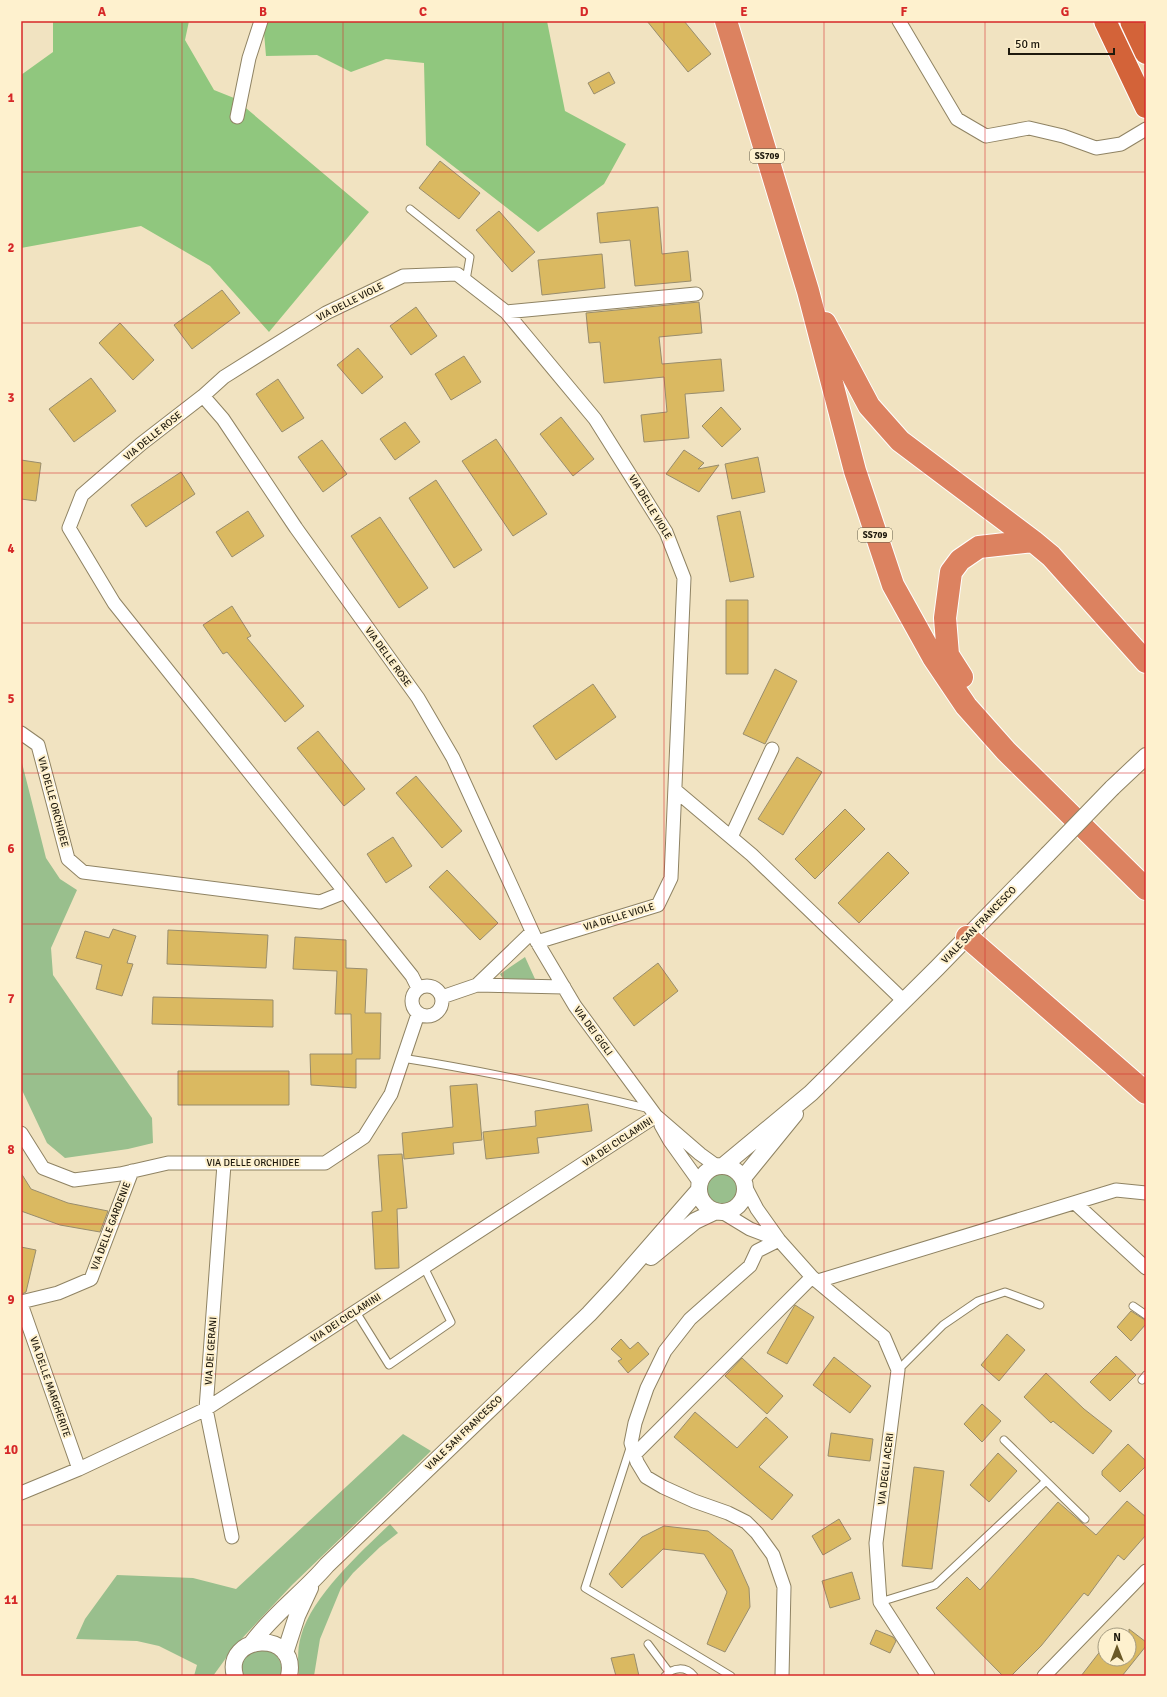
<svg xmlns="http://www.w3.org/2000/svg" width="1167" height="1697" font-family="Signika,sans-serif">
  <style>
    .green { fill: #99bf8d }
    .forest { fill: #90c77e }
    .building { fill: #dab961; stroke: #998d6d }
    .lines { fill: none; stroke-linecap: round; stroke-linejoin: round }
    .service-casing { stroke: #8f8363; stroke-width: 9 }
    .minor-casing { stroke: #8f8363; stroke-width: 15 }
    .tertiary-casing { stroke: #8f8363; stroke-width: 18 }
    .trunk-casing { stroke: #fff; stroke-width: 24 }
    .motorway-casing { stroke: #fff; stroke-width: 24 }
    .service { stroke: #fff; stroke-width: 7 }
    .minor { stroke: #fff; stroke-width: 13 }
    .tertiary { stroke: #fff; stroke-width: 16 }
    .trunk { stroke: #dc8260; stroke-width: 22 }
    .motorway { stroke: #d36339; stroke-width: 22 }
    .tertiary-bridge-casing { stroke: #8f8363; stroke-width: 18; stroke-linecap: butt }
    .tertiary-bridge { stroke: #fff; stroke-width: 16 }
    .grid { fill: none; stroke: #d62828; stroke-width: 1; stroke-opacity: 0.55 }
    .labels { text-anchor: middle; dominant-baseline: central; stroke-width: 4; stroke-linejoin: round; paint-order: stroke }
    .shield { fill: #fef1ce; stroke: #615a47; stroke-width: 1 }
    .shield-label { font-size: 9px; font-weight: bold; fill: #1e190d }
    .street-label { font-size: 10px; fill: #1e190d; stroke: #fef1ce }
    .neatline { fill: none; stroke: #d62828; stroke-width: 1.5 }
    .grid-label { font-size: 13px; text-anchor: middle; font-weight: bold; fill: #d62828 }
  </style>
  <rect width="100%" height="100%" fill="#f1e3c1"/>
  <path class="green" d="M21,759L46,858L60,879L77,890L51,948L53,975L152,1118L153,1143L128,1149L65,1158L47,1143L21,1088Z
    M525,957L535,979L505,982L500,974Z
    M704 1189a17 17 0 1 1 34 0a17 17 0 1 1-34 0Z
    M403,1434L431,1451L292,1585L234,1647L213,1676H194L197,1665L159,1646L137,1641L76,1639L85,1619L117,1575L193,1578L236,1589Z
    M390,1524L398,1533L380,1547L353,1573L341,1588L320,1639L314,1676H299C298,1663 297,1649 301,1636C312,1596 360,1553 390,1524Z
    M255,1650C259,1650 265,1649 269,1651C279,1654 284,1667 281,1676H241C241,1660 242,1659 255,1650Z"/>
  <path class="forest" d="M53,21H189L185,40L214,90L234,98L369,212L269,332L210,266L141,226L21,248V75L53,52Z
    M263,21H547L565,111L626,144L604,184L538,232L426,145L424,63L386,59L351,72L317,55L266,56Z"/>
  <path class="building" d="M647,21H684L711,54L688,72Z
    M609,72L615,83L594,94L588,83Z
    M440,161L480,193L459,219L419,188Z
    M658,207L662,254L688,251L691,281L635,286L630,240L600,243L597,213Z
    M499,211L535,252L512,272L476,230Z
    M602,254L605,288L542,295L538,260Z
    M222,290L240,313L192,349L174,325Z
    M699,302L702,333L659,337L662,364L721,359L724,391L685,394L689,438L644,442L641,415L667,412L664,377L604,383L600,342L589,343L586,313Z
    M416,307L437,336L411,355L390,326Z
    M120,323L154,360L133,380L99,343Z
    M358,348L383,377L362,394L337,365Z
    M464,356L481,382L451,400L435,374Z
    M91,378L116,411L74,442L49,409Z
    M278,379L304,418L282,432L256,394Z
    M721,407L741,429L722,447L702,426Z
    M561,417L594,459L573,476L540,434Z
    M405,422L420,442L395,460L380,439Z
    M496,439L547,514L513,536L462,461Z
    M322,440L347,474L323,492L298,457Z
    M684,450L704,463L698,469L719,465L699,492L666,474Z
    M758,457L765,492L732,499L725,464Z
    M21,460L41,463L36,501L21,499Z
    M181,472L195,494L146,527L131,505Z
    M436,480L482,550L454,568L409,498Z
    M248,511L264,536L232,557L216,532Z
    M740,511L754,577L730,582L717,516Z
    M380,517L428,588L399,608L351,536Z
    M726,600H748V674H726Z
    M232,606L251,636L247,638L304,706L285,722L227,652L223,654L203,625Z
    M775,669L797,681L765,744L743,734Z
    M593,684L616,717L556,760L533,726Z
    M318,731L365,789L344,806L297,748Z
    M797,757L822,772L783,835L758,819Z
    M416,776L462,831L442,848L396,793Z
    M845,809L865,829L815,879L795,859Z
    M393,837L412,866L386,883L367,854Z
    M888,852L909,873L859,923L838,903Z
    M447,870L498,923L480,940L429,887Z
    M113,929L136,936L127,963L133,964L122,996L96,989L102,965L76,958L85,931L109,938Z
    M168,930L268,935L266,968L167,964Z
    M295,937L346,940V968L367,969L365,1013H381L380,1059H356V1088L311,1085L310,1054H352L351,1014H335L337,971L293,969Z
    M658,963L678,991L634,1026L613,998Z
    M153,997L273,1000V1027L152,1024Z
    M178,1071H289V1105H178Z
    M477,1084L482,1140L453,1143L454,1154L404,1159L402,1133L453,1127L450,1086Z
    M588,1104L592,1131L537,1138L539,1153L486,1159L483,1132L536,1126L535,1111Z
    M402,1154L407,1208L397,1209L399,1268L375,1269L372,1212L382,1211L378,1155Z
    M21,1173L31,1189L68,1203L108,1211L100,1232L60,1225L21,1211Z
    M21,1247L36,1250L26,1292L22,1294Z
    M795,1305L814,1317L787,1364L767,1353Z
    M1131,1311L1145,1320L1146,1324L1131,1341L1117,1327Z
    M1007,1334L1025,1350L999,1381L981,1365Z
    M621,1339L630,1349L638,1342L649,1354L628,1373L618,1361L622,1359L611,1349Z
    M1116,1356L1136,1375L1110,1401L1090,1382Z
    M834,1357L871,1386L850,1413L813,1385Z
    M742,1358L783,1396L767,1414L725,1376Z
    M1046,1373L1084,1409L1112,1431L1093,1454L1053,1421L1051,1423L1024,1397Z
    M982,1404L1001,1421L982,1442L964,1424Z
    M695,1412L737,1448L766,1417L788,1437L759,1467L793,1495L772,1520L674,1437Z
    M831,1433L873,1439L870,1461L828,1456Z
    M1128,1444L1146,1461V1466L1120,1492L1102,1475V1471Z
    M998,1453L1017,1471L989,1502L970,1485Z
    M914,1467L944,1471L932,1569L902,1566Z
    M1127,1501L1146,1517V1535L1124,1560L1118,1555L1088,1596L1084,1593L1041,1646L1011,1676H1003L936,1608L967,1577L980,1590L1058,1502L1096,1535Z
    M839,1519L851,1539L823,1555L812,1536Z
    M664,1526L708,1531L732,1550L749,1588L750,1607L725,1652L707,1644L727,1592L704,1554L663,1549L622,1588L609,1574L642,1537Z
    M852,1572L860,1599L830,1608L822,1581Z
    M1129,1629L1146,1642V1646L1122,1676H1081L1105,1645V1659H1129Z
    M876,1630L893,1637L896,1641L890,1653L870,1644Z
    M634,1654L639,1676H616L611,1658Z"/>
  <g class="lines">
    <defs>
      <path id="service" d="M410,209L470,257L466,280
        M402,1058C486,1071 568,1089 650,1109
        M1133,1306L1146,1315
        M356,1312L389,1365L451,1322L424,1267
        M898,1370L943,1325L978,1301L1005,1292L1040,1305
        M1142,1380L1146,1375
        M1004,1440L1085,1519
        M631,1445L585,1588L731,1676
        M880,1602L935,1585L1046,1481
        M648,1644L669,1672
        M665,1676C673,1667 686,1666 694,1676"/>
      <path id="minor" d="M899,21L957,119L986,136L1029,128L1063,136L1096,148L1121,144L1146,129
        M237,117L249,58L261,21
        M506,312L696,294
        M203,396L224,377L326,313L403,276L457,274L506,312L595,419L666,532L684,578L671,878L658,905L537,942
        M21,733L38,745L68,859L83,872L320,902L345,892
        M675,790L752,855L904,1001
        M731,837L772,749
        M477,985L532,932
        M412 1001a15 15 0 1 1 30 0a15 15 0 1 1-30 0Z
        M418,988L412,976L400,961L114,603L69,528L82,495L141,444L203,396L223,419L296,528L418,698L453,758L537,942L575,1006L656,1116L700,1154L718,1167
        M442,997L477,985L564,987
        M661,1125L670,1141L700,1183
        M21,1133L43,1168L74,1180L120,1174L168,1163H325L364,1137L391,1094L418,1014
        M224,1164L206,1409L232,1537
        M746,1188L757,1209L779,1240L812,1277L884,1337L898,1370L876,1543L880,1602L928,1676
        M1075,1203L1146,1268
        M722,1212L750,1229L779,1240
        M779,1240L757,1251L750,1266L690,1319L665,1351L647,1388L635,1423L631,1443L637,1462L646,1477L663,1487L694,1501L728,1513L746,1522L757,1533L773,1555L784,1587L782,1676
        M818,1281L1116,1190L1146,1193
        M21,1302L58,1293L91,1279L132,1171
        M21,1304L79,1469
        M635,1454L812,1277
        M21,1493L79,1469L206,1409L656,1116
        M1044,1676L1146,1571"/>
      <path id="tertiary" d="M1112,788L1146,756
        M723,1166L811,1093L937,968L1048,854
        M699 1189a23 23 0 1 1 46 0a23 23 0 1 1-46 0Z
        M743,1178L795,1114
        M651,1257L695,1221L716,1211
        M252,1643C273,1614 303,1593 327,1565L589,1314L617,1284L699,1190
        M285,1653L297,1616L310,1588
        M235,1676C223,1634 299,1629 289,1676"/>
      <path id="trunk" d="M726,21L808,291L855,471L893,585L933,657L966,706L1006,751L1146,889
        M825,323L869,406L900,441L1033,541L1051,556L1146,662
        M962,677L948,655L945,618L951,572L960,560L979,547L1033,541
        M967,937L1146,1093"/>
      <path id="motorway" d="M1105,21L1146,107
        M1131,21L1146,53"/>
    </defs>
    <use href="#service" class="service-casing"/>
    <use href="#minor" class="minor-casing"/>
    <use href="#tertiary" class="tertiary-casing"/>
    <use href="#trunk" class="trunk-casing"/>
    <use href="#motorway" class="motorway-casing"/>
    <use href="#service" class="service"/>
    <use href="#minor" class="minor"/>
    <use href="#tertiary" class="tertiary"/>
    <use href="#trunk" class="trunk"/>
    <use href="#motorway" class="motorway"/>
    <defs>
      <path id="tertiary-bridge" d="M1048,854L1112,788"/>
    </defs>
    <use href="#tertiary-bridge" class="tertiary-bridge-casing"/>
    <use href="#tertiary-bridge" class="tertiary-bridge"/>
  </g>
  <path class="grid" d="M182,21V1676M343,21V1676M503,21V1676M664,21V1676M824,21V1676M985,21V1676M21,172H1146M21,323H1146M21,473H1146M21,623H1146M21,773H1146M21,924H1146M21,1074H1146M21,1224H1146M21,1374H1146M21,1525H1146"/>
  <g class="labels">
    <g class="shield">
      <rect x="750" y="149" width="34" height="14" rx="3"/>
      <rect x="858" y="528" width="34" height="14" rx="3"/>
    </g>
    <g class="shield-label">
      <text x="767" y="156">SS709</text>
      <text x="875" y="535">SS709</text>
    </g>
    <g class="street-label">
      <text transform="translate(350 302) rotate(-27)">VIA DELLE VIOLE</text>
      <text transform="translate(153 436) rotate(-39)">VIA DELLE ROSE</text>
      <text transform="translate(650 507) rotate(59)">VIA DELLE VIOLE</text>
      <text transform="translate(388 657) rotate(54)">VIA DELLE ROSE</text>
      <text transform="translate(53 802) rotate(75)">VIA DELLE ORCHIDEE</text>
      <text transform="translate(619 917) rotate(-17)">VIA DELLE VIOLE</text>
      <text transform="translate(979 925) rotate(-46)">VIALE SAN FRANCESCO</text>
      <text transform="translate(593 1031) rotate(54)">VIA DEI GIGLI</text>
      <text transform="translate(618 1142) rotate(-33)">VIA DEI CICLAMINI</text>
      <text x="253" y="1163">VIA DELLE ORCHIDEE</text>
      <text transform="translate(111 1226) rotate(-69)">VIA DELLE GARDENIE</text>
      <text transform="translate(346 1318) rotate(-33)">VIA DEI CICLAMINI</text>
      <text transform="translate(211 1351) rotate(-86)">VIA DEI GERANI</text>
      <text transform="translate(50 1387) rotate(71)">VIA DELLE MARGHERITE</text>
      <text transform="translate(464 1433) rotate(-44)">VIALE SAN FRANCESCO</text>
      <text transform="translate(886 1469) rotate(-83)">VIA DEGLI ACERI</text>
    </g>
  </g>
  <rect width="1167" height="1697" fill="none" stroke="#fef1ce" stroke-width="44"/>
  <g transform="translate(1117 1647)"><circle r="19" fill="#fef1ce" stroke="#a49b81"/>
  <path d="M0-3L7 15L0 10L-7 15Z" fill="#6b5927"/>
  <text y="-6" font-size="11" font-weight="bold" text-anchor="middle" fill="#1e190d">N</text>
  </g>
  <path d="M1009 48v6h105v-6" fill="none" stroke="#1e190d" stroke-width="2"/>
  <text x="1015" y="48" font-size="12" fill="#1e190d" stroke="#fef1ce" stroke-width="3" paint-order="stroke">50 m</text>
  <rect x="22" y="22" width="1123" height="1653" class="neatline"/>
  <g class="grid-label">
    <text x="102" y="16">A</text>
    <text x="263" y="16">B</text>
    <text x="423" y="16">C</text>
    <text x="584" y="16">D</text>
    <text x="744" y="16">E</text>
    <text x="904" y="16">F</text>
    <text x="1065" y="16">G</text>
    <text x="11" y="102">1</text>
    <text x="11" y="252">2</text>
    <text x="11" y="402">3</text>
    <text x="11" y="553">4</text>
    <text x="11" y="703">5</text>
    <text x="11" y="853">6</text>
    <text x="11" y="1003">7</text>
    <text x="11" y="1154">8</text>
    <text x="11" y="1304">9</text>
    <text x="11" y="1454">10</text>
    <text x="11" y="1604">11</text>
  </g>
</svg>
